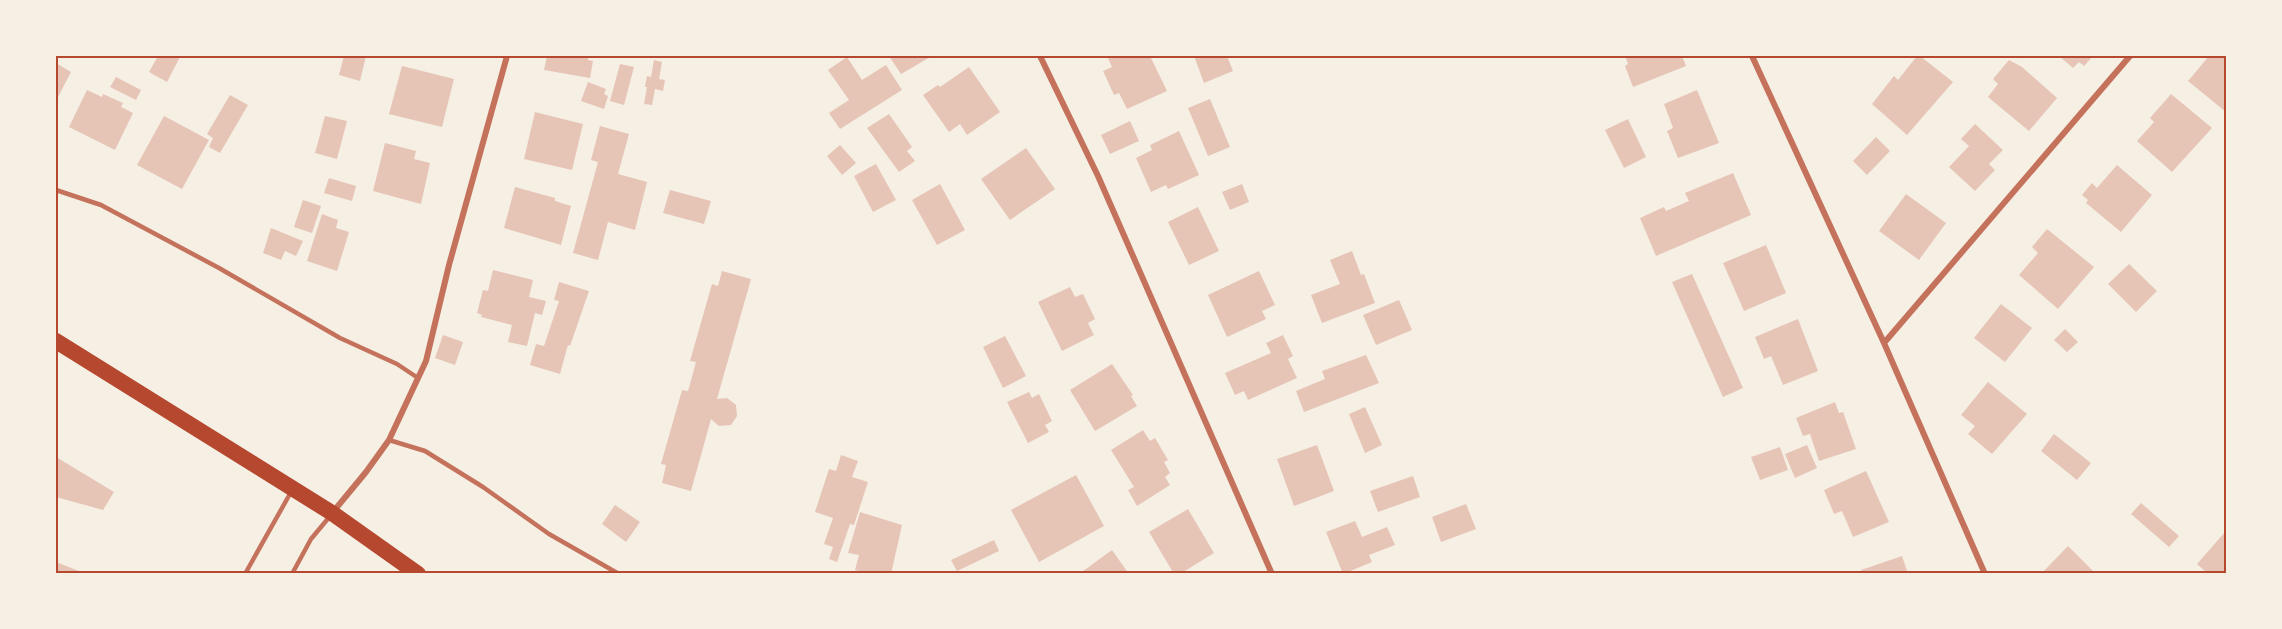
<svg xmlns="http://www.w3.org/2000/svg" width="2282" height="629" font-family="Lato,sans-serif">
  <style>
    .building { fill: #e6c5b7 }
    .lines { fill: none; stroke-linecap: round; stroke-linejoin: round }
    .service { stroke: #c5725c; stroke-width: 4.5 }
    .minor { stroke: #c5725c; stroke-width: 6 }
    .trunk { stroke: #b5482f; stroke-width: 16 }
    .neatline { fill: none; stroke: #b5482f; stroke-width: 2 }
  </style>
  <rect width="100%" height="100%" fill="#f6efe4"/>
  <path class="building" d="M158,56L180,57L167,82L149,72Z
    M344,56H366L360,81L339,75Z
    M547,56H589L588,60L593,61L590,78L544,70Z
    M889,56H932L901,74Z
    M1107,56H1150L1167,91L1127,109L1119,93L1114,95L1103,71L1112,67Z
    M1194,56H1227L1233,71L1204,83Z
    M1625,56H1682L1686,66L1633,87L1625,66L1628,64Z
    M1917,56H1920L1953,82L1907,135L1872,104L1894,76L1898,80Z
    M2059,56H2093L2084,66L2079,62L2073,68Z
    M2209,56H2226V112L2188,81Z
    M847,57L862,80L886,65L902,90L840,129L829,113L849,100L828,70Z
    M654,60L662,62L659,79L665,80L663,91L655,89L652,105L644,104L647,87H645L647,76L651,77Z
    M2009,60L2022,67L2057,98L2029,131L1988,97L1998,84L1993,79Z
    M56,63L71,72L56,101Z
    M620,64L634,67L624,105L610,101Z
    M402,66L454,79L442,127L389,114Z
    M969,67L1000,112L967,135L960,124L949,132L923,95L938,85L940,87Z
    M116,77L141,90L136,100L110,87Z
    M588,82L606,89L604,94L608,96L604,109L581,101Z
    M87,90L102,97L103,94L123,103L121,107L133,113L115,150L69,127Z
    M1697,90L1719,143L1678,158L1667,131L1673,128L1664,104Z
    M2171,94L2212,128L2172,172L2137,141L2154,122L2150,118Z
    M230,95L248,105L220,153L209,147L213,138L207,134Z
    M1210,99L1230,147L1208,156L1188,108Z
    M535,112L583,124L572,170L524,159Z
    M889,114L912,147L907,151L915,161L899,172L867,128Z
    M164,116L209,140L182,189L137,165Z
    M325,116L347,121L337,159L315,153Z
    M1628,119L1646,157L1624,168L1605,130Z
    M1130,121L1139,141L1110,154L1101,135Z
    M1975,124L2003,150L1989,164L1995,170L1975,191L1949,167L1969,146L1961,139Z
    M600,126L629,134L618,174L647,182L635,230L608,222L598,260L573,253L598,162L591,160Z
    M1179,131L1199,175L1168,189L1166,185L1151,192L1136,158L1152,150L1150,145Z
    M1876,137L1890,151L1867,175L1853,161Z
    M385,143L416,151L414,159L430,163L421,204L373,191Z
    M840,145L856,163L842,175L827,156Z
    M1026,148L1055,189L1010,220L981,179Z
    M876,164L896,200L873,212L854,176Z
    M2117,165L2152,195L2121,232L2086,203L2088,200L2082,195L2092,183L2097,188Z
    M1733,173L1751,215L1656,256L1640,218L1664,207L1666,211L1689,201L1685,193Z
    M329,178L356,186L352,201L324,193Z
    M940,184L965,230L937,245L912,200Z
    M1242,184L1249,202L1230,210L1222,192Z
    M515,187L555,198V201L571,206L561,245L504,228Z
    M670,190L711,201L704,224L663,213Z
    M1906,194L1946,223L1919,260L1879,231Z
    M303,200L321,206L312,233L294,227Z
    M1198,207L1219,251L1189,265L1168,222Z
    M322,214L338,220L336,228L349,232L337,271L307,261Z
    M271,228L303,241L296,256L285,251L281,260L263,253Z
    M2047,229L2094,267L2058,309L2019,275L2038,253L2032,247Z
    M1766,245L1786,293L1744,311L1723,263Z
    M1352,251L1361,275L1364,274L1375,303L1322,323L1311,295L1340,284L1330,260Z
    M2129,264L2157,291L2136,312L2108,284Z
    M493,270L533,280L529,297L546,301L542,315L535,313L527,346L508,342L512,325L481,317L482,315L477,313L483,290L488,291Z
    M722,271L751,279L717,399L727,398L736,405L737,416L731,425L719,426L711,419L691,491L662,483L666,465L661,464L682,390L688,391L696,362L690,361L712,284L718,286Z
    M1259,271L1275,305L1262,311L1266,319L1227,337L1208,295Z
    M1692,274L1743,388L1723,397L1672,282Z
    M559,282L589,291L570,346L568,345L560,374L530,365L536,344L544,346L559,301L554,300Z
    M1070,287L1075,297L1083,294L1095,319L1088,323L1094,335L1062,351L1038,302Z
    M1399,300L1412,330L1376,345L1363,315Z
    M2001,304L2032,328L2005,362L1974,338Z
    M1798,319L1818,371L1783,385L1771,356L1764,359L1755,337Z
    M2065,329L2078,342L2067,352L2054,340Z
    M443,335L463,342L455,365L435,358Z
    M1283,335L1293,356L1288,359L1297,378L1248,400L1244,391L1235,395L1225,373L1271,353L1266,343Z
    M1005,336L1026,376L1003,388L983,347Z
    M1366,355L1379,383L1304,412L1296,391L1325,379L1322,371Z
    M1112,364L1133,395L1131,396L1137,406L1095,431L1070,390Z
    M1988,382L2027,414L1992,454L1968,434L1975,426L1961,415Z
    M1029,392L1032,398L1039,394L1052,421L1045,425L1049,432L1028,443L1007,402Z
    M1835,402L1839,413L1843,412L1856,449L1819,461L1810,434L1803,436L1796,418Z
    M1365,407L1382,445L1365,453L1349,414Z
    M1143,430L1150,441L1155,438L1168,460L1164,462L1170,473L1165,477L1170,485L1137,506L1128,490L1134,487L1111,450Z
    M2054,434L2091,463L2077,480L2041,451Z
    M1317,445L1334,491L1294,506L1277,459Z
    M1807,445L1817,468L1795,478L1785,454Z
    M1780,447L1788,470L1760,480L1751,457Z
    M841,455L858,461L852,477L868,482L854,525L850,524L837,562L829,559L833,547L824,544L833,518L815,512L829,469L836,471Z
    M56,457L114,492L103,510L56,497Z
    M1866,471L1889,522L1853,537L1842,511L1834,514L1824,490Z
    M1076,475L1104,526L1039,562L1011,510Z
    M1413,476L1420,497L1378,512L1370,491Z
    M2141,503L2179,536L2169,547L2131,514Z
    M1466,504L1476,529L1441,542L1432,517Z
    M615,505L640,522L626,542L602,524Z
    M1188,509L1214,553L1180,574H1174L1149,532Z
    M860,512L902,525L891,574H868L855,570L859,555L848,553Z
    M1355,521L1362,537L1387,527L1395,545L1369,555L1372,562L1343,574L1326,532Z
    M2225,532L2226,574H2204L2206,572L2197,564Z
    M994,540L999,551L957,571L951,560Z
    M2068,546L2096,574H2041Z
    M1112,550L1129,574H1079Z
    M1902,556L1908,574H1862L1861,570Z
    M56,562L84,573V574H56Z"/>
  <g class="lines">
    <path class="service" d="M56,190L101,205L219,268L340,338L397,364L418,378
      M389,440L425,451L483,487L549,534L619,574
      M245,574L291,492
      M292,574L311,539L331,515"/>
    <path class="minor" d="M1040,56L1098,176L1272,574
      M1752,56L1884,343L1985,574
      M1884,343L2130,56
      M333,512L366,472L389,440L426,361L449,265L507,56"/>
    <path class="trunk" d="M56,341L332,513L418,574"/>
  </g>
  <rect width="2282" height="629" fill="none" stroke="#f6efe4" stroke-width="114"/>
  <rect x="57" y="57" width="2168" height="515" class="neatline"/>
</svg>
